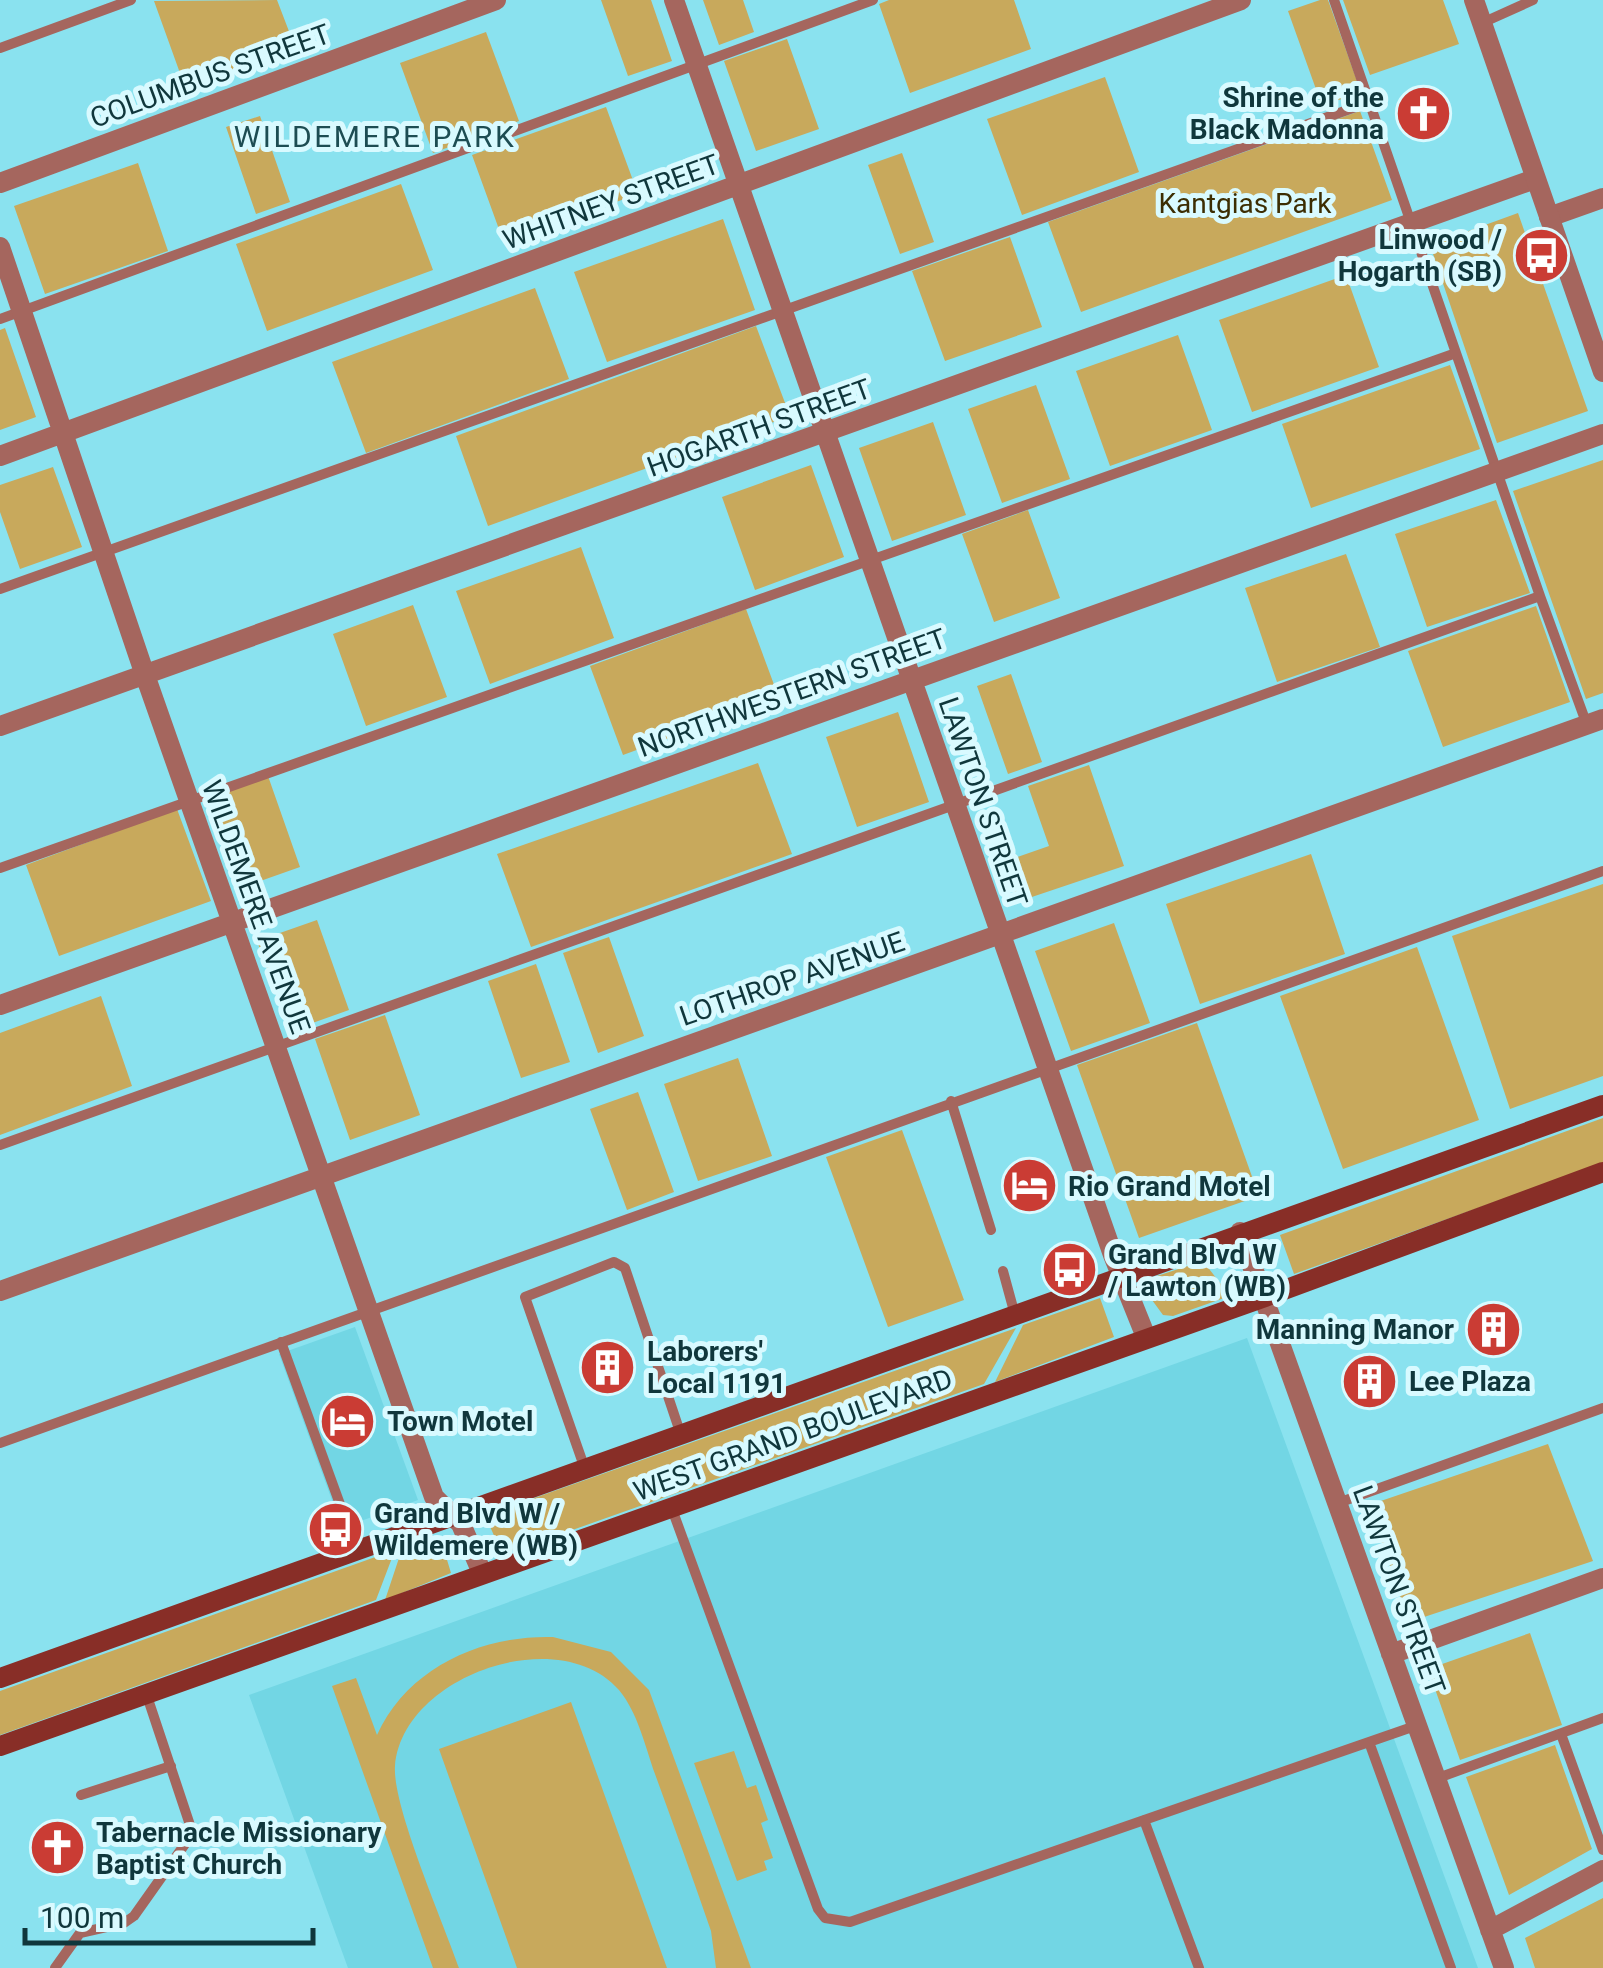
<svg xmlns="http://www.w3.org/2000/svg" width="1603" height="1968" font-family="Roboto,sans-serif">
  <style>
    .built { fill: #72d6e4 }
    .green { fill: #c8a95c }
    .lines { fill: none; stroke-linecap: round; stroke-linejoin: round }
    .service { stroke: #a5665e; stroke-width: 10 }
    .minor { stroke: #a5665e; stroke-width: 20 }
    .tertiary { stroke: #a5665e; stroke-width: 20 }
    .secondary { stroke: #882e27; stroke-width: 20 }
    .labels { text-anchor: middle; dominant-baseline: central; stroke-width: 10; stroke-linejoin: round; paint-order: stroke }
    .street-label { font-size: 28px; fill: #10373c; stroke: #d9faff }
    .poi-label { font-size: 28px; font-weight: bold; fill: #10373c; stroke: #d9faff; text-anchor: start }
    .park-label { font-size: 28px; fill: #3c2d02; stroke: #d9faff }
    .neighbourhood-label { font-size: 30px; letter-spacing: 2.5px; fill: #1d4d53; stroke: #d9faff }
  </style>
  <rect width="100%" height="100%" fill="#8ae2ef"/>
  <path class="built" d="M355,1327L418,1500L342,1528L279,1354Z
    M1247,1338L1478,1968H348L249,1695Z"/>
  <path class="green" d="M277,0L295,47L185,87L154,1Z
    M601,0H651L672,61L628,76Z
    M703,0H743L754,32L719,45Z
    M889,0H1014L1031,49L910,93L879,4Z
    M1320,0H1328L1361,92L1322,106L1288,11Z
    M1343,0H1443L1459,44L1370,75Z
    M486,32L519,121L433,153L400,63Z
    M787,39L819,129L756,151L724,61Z
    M1105,77L1139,172L1022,215L987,119Z
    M606,107L638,194L504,243L472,155Z
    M1360,111L1392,200L1081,312L1048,222Z
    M260,116L290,202L256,214L226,127Z
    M902,153L934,242L900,254L868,165Z
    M138,163L168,251L45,294L14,206Z
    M401,184L433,270L267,331L236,244Z
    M1518,213L1588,411L1497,443L1430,245Z
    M723,219L755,310L607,362L574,272Z
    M1010,237L1042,327L945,361L912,271Z
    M1346,275L1379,367L1252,412L1219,320Z
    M535,288L569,379L366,453L332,362Z
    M756,326L790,416L488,526L456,436Z
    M5,328L36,417L0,430V330Z
    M1178,335L1212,430L1110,466L1076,371Z
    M1450,365L1480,449L1311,508L1282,424Z
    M1036,385L1070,479L1002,503L968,409Z
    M933,422L966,515L892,541L859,448Z
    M1603,460V693L1586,699L1513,491Z
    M811,465L844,557L755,590L722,497Z
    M53,467L82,547L20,569L0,512V485Z
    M1496,500L1530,593L1427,627L1395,534Z
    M1028,510L1060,598L994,622L962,534Z
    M581,547L614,638L490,684L456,591Z
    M1346,554L1380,647L1277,682L1245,588Z
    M413,605L447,697L366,726L333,634Z
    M1536,606L1570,702L1443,747L1408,651Z
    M746,609L779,698L623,755L590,666Z
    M1011,674L1042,762L1008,774L977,686Z
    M898,712L929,802L857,827L826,737Z
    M758,763L792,854L531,947L497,854Z
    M1089,765L1124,866L1017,902L1003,862L1049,846L1028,786Z
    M268,776L300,867L241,888L209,797Z
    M177,809L211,901L59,956L26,865Z
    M1311,854L1345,954L1200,1004L1166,904Z
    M1603,884V1076L1510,1109L1452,936Z
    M317,920L349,1010L290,1031L257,941Z
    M1114,923L1150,1023L1071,1051L1035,951Z
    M609,937L644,1036L598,1053L563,953Z
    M1417,947L1479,1120L1343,1169L1280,996Z
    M536,964L570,1062L521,1078L488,981Z
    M101,996L132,1086L0,1135V1033Z
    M385,1015L420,1115L350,1140L315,1039Z
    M1197,1023L1259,1196L1139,1238L1077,1065Z
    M738,1058L772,1156L698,1181L664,1084Z
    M638,1092L674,1192L627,1210L590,1109Z
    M1603,1118V1163L1294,1274L1280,1235Z
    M902,1130L964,1300L888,1327L826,1157Z
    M1203,1261L1230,1296L1173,1316L1163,1315L1152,1300L1150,1284L1157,1276Z
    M1100,1298L1114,1337L995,1382L1023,1325Z
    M1016,1328L984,1384L516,1550L500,1549L488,1522L492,1513Z
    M1548,1444L1593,1561L1409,1622L1369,1505Z
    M433,1536L441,1540L451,1573L385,1600L403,1546Z
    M395,1550L376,1600L0,1735V1691Z
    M1530,1633L1562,1725L1460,1760L1428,1669Z
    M553,1637L611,1652L649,1690L751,1968H716L711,1931C693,1879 674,1826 655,1774C645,1746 638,1713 619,1690C559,1621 402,1676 395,1766C392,1806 444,1924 459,1968H433L332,1686L356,1678L377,1735C408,1667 482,1635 553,1637Z
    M571,1702L667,1968H517L439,1749Z
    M1555,1745L1592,1849L1509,1895L1466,1777Z
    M734,1751L747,1788L756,1785L768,1820L761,1823L773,1858L764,1861L767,1870L737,1881L694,1763Z
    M1603,1898V1968H1535L1525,1938Z"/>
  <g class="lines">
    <path class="service" d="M1334,0L1456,353
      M1482,23L1533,0
      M0,48L131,0
      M0,319L873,0
      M0,589L1367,103
      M0,868L1456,353L1540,596
      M951,1101L991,1230
      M0,1145L1540,596L1587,725
      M1003,1271L1015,1315
      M281,1342L357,1551
      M0,1443L1603,871
      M585,1469L525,1297L614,1262L625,1268L681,1435
      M1338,1503L1603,1408
      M672,1509L818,1909L825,1918L850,1922L1418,1725
      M1561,1734L1603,1850
      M1369,1742L1451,1968
      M1438,1778L1603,1718
      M81,1795L171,1766
      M1144,1820L1199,1968
      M55,1968L80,1933L124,1923L134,1916L185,1844L190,1825L146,1693"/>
    <path class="minor" d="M674,0L1113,1255L1146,1337
      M0,183L496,0
      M1549,217L1603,198
      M0,247L145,675L434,1497L461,1524L482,1573
      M0,456L1241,0
      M0,726L1535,179
      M0,1005L1603,434
      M1240,1232L1504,1968
      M0,1291L1603,719
      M1391,1654L1603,1578
      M1490,1930L1603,1870"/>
    <path class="tertiary" d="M1474,0L1603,372"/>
    <path class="secondary" d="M0,1678L1603,1105
      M0,1746L1265,1297L1603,1172"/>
  </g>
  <defs>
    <symbol id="church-disc" viewBox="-11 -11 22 22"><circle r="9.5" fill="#ca3c34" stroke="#d9faff"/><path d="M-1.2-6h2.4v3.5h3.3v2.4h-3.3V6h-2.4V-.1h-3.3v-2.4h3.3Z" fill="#fff"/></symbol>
    <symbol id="bus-disc" viewBox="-11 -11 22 22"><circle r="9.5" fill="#ca3c34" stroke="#d9faff"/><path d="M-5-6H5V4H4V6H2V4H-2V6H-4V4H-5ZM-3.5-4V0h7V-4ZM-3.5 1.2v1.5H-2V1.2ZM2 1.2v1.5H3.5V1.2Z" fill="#fff"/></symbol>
    <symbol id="hotel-disc" viewBox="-11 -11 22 22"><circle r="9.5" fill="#ca3c34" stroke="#d9faff"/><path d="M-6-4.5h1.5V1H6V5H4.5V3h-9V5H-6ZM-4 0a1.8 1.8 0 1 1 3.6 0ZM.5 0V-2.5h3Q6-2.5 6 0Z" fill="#fff"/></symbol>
    <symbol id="building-disc" viewBox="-11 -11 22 22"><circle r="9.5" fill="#ca3c34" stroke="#d9faff"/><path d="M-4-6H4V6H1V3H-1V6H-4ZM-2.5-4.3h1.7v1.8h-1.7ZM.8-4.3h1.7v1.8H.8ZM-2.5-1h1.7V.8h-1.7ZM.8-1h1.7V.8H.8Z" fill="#fff"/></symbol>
  </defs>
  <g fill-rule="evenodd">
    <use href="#church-disc" x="1392" y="82" width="63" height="63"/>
    <use href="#bus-disc" x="1510" y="224" width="63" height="63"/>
    <use href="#hotel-disc" x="998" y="1154" width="63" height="63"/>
    <use href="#bus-disc" x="1038" y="1238" width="63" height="63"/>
    <use href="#building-disc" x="1462" y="1298" width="63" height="63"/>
    <use href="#building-disc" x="576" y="1336" width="63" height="63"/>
    <use href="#building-disc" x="1338" y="1350" width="63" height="63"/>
    <use href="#hotel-disc" x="316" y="1390" width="63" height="63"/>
    <use href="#bus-disc" x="304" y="1498" width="63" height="63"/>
    <use href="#church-disc" x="26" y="1816" width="63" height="63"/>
  </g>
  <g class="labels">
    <g class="street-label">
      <text transform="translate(210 76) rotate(-20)">COLUMBUS STREET</text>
      <text transform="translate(611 202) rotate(-20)">WHITNEY STREET</text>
      <text transform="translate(759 428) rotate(-20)">HOGARTH STREET</text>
      <text transform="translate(792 693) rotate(-20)">NORTHWESTERN STREET</text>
      <text transform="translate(983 802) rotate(71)">LAWTON STREET</text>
      <text transform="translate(256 907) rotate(70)">WILDEMERE AVENUE</text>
      <text transform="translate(792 979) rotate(-19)">LOTHROP AVENUE</text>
      <text transform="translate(793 1435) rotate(-20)">WEST GRAND BOULEVARD</text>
      <text transform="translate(1399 1590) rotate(70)">LAWTON STREET</text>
    </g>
    <g class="poi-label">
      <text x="1384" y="97" text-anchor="end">Shrine of the<tspan x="1384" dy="32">Black Madonna</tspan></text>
      <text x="1502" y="239" text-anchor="end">Linwood /<tspan x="1502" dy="32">Hogarth (SB)</tspan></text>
      <text x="1068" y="1186">Rio Grand Motel</text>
      <text x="1108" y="1254">Grand Blvd W<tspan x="1108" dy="32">/ Lawton (WB)</tspan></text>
      <text x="1454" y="1329" text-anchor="end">Manning Manor</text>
      <text x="647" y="1351">Laborers'<tspan x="647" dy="32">Local 1191</tspan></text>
      <text x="1409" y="1381">Lee Plaza</text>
      <text x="387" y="1421">Town Motel</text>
      <text x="374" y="1513">Grand Blvd W /<tspan x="374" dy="32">Wildemere (WB)</tspan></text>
      <text x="96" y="1832">Tabernacle Missionary<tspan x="96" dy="32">Baptist Church</tspan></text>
    </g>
    <g class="park-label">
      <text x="1245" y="203">Kantgias Park</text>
    </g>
    <g class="neighbourhood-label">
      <text x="375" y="136">WILDEMERE PARK</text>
    </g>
  </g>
  <path d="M25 1928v15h288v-15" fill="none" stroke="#10373c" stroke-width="5"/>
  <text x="40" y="1928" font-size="30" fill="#10373c" stroke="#d9faff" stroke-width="8" paint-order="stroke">100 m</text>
</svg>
